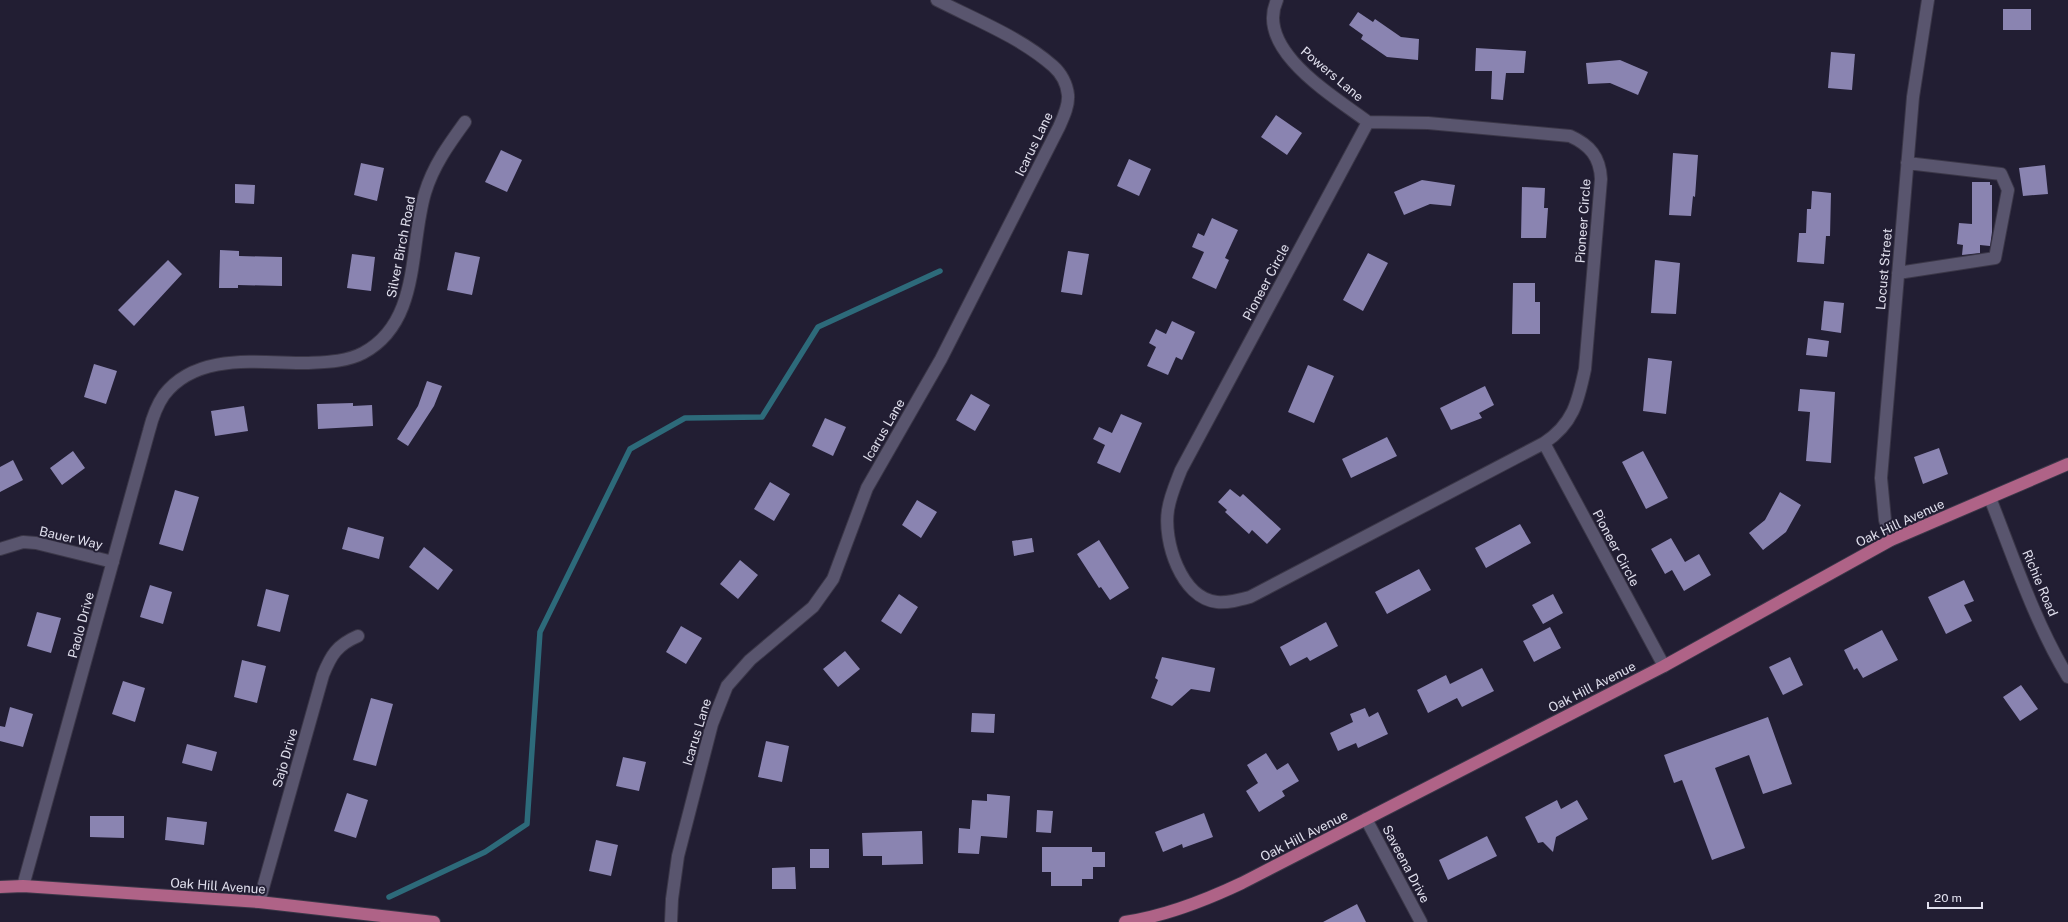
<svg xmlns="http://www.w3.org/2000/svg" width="2068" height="922" font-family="'Public Sans',sans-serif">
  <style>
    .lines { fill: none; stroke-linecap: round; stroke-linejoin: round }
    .stream { stroke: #2d6a7a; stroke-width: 5.5 }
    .building { fill: #8a84b1 }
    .minor-casing { stroke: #3b3748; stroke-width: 14 }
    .major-casing { stroke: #3b3748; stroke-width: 14 }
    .minor { stroke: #59556e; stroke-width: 12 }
    .major { stroke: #af6387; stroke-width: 12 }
    .labels { text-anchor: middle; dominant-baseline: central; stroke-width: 4; stroke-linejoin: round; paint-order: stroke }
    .street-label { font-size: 13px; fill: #e0dfed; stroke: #221e33 }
  </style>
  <rect width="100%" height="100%" fill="#221e33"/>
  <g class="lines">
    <path class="stream" d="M389,897L485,852L527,824L540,632L630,449L685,418L762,417L818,327L940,271"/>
  </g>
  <path class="building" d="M2003,9H2031V30H2003Z
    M1358,12L1373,22L1375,19L1401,37L1419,39L1418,60L1387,57L1361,39L1363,35L1349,25Z
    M1476,48L1526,51L1524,73H1506L1503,100L1491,99L1492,71H1475Z
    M1831,52L1855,54L1852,90L1828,88Z
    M1620,60L1648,72L1638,95L1610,83L1588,84L1586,63Z
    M1276,115L1302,133L1287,155L1261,137Z
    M501,150L522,160L507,192L485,182Z
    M1673,153L1698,155L1695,197L1693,196L1691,216L1669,215Z
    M1129,159L1151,169L1139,196L1117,186Z
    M361,163L384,168L377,201L354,195Z
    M2045,165L2048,194L2023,196L2019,168Z
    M1422,180L1455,185L1451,206L1430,204L1404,215L1394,192Z
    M1972,182H1990V185H1992V232L1990,246L1980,245V253L1962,255L1963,245L1957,244L1959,223L1972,224Z
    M235,184L255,185L254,204L235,203Z
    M1522,187L1545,188L1544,208H1548L1546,238H1521Z
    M1812,191L1831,193L1830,236H1826L1824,264L1797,262L1799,233H1806L1807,209H1811Z
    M1212,218L1238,230L1225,258L1229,260L1216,289L1192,278L1204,252L1192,247L1198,233L1204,236Z
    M220,250L239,251V256L282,257V286L238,285V288H219Z
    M1068,251L1089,254L1082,295L1061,292Z
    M455,252L480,257L472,295L447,290Z
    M1368,253L1388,263L1363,311L1343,300Z
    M352,254L375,257L371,291L347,288Z
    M168,260L182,274L134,326L118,310Z
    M1655,260L1680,263L1676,314L1651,313Z
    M1513,283H1535V302H1540V334H1512Z
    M1824,301L1844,303L1841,333L1821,330Z
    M1172,321L1195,332L1182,360L1176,357L1168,375L1147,366L1156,347L1149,343L1156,329L1166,334Z
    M1808,338L1829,341L1827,357L1806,355Z
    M1648,358L1672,361L1666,414L1643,411Z
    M94,364L117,371L106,404L84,397Z
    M1308,365L1334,376L1314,423L1288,412Z
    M427,381L442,386L434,406L408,446L397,439L418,406Z
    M1485,386L1494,405L1479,413L1482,418L1451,430L1440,408Z
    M1800,389L1835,392L1831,463L1806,461L1810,412L1798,411Z
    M971,394L990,405L975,431L956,420Z
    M353,403V406L372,405L373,426L318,429L317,404Z
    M244,406L248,431L215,436L211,411Z
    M1121,414L1142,423L1120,473L1097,463L1105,445L1093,439L1099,427L1112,433Z
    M825,418L846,427L833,456L812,446Z
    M1387,437L1397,456L1351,478L1342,459Z
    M1939,448L1948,474L1923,484L1914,457Z
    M73,451L85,468L62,485L50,468Z
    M1643,451L1668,498L1646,509L1622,462Z
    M13,460L23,480L0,492V467Z
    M770,482L790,494L774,521L754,509Z
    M1230,489L1240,497L1243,494L1281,529L1267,544L1252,530L1249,534L1225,512L1227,510L1218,502Z
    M175,490L199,497L183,551L159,544Z
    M1780,492L1801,505L1786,532L1763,550L1749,533L1765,520Z
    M917,500L937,512L921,538L902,525Z
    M1520,524L1531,543L1486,568L1475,548Z
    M348,527L384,537L379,559L342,549Z
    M1032,538L1034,552L1014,556L1012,541Z
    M1671,538L1685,562L1699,554L1711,575L1684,591L1672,570L1665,574L1651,549Z
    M1099,540L1129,588L1110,600L1101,587L1099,588L1077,554Z
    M424,547L453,570L438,590L409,567Z
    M740,560L758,575L738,599L720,584Z
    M1419,569L1431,590L1387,614L1375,592Z
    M1964,580L1974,601L1964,605L1972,621L1946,634L1928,597Z
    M150,585L172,592L163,624L140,617Z
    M266,589L289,595L280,632L257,626Z
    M899,594L918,607L901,634L881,621Z
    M1553,594L1563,613L1543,624L1532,605Z
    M37,612L61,618L51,653L27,646Z
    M1326,622L1338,646L1310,661L1307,657L1290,666L1280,647Z
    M681,626L702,638L686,664L666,652Z
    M1550,627L1561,648L1534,662L1523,641Z
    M1882,630L1898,660L1863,678L1857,668L1854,670L1844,650Z
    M845,651L860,669L838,687L823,669Z
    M1162,657L1215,668L1210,692L1191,689L1172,706L1151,698L1158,680L1155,678Z
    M1790,657L1803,685L1783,695L1769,667Z
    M242,660L266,666L257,703L234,697Z
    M1482,668L1494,691L1462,707L1457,698L1428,713L1417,690L1446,675L1450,684Z
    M123,681L145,688L135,722L112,714Z
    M2021,685L2038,709L2020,721L2003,697Z
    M371,698L393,704L376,766L353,760Z
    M10,707L33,714L23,747L0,741V726L5,727Z
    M1365,708L1369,717L1378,712L1388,734L1358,748L1356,743L1338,751L1330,733L1353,722L1350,714Z
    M972,713L995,714L994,733L971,732Z
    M1768,717L1792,784L1763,794L1749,755L1715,768L1745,848L1712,860L1682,780L1674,783L1664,755Z
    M766,741L789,746L782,782L758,777Z
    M187,744L217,752L212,771L182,763Z
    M1266,753L1277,770L1288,763L1299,781L1282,791L1285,796L1259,812L1246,791L1258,783L1247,765Z
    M623,757L646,762L639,791L616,786Z
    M347,793L368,800L356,838L334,831Z
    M987,794L1010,796L1007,838L981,836L979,854L958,853L959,828L970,829L972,800L987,801Z
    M1557,800L1561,809L1577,800L1588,819L1556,837L1553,852L1543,842L1538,843L1525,817Z
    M1037,810L1053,811L1051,833L1036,832Z
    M1204,813L1213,837L1183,848L1182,844L1163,852L1155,832Z
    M90,816H124V838L90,837Z
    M167,817L207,822L204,845L165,840Z
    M922,831L923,864L882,865V856H863L862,833Z
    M1487,836L1497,856L1448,880L1439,860Z
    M596,840L618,845L611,876L589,871Z
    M1042,847H1092V852H1105V867H1093V879H1082V886H1051V872H1042Z
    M810,849H829V868H810Z
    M795,867L796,889H772V868Z
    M1357,904L1366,922H1323Z"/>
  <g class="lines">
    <defs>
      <path id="minor" d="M1277,0C1254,50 1335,97 1368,122
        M1898,273L1995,258L2008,190L2001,174L1907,163
        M1544,443L1250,597C1239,600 1228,603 1217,602C1181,598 1163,541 1168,510C1170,496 1176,483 1181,470L1368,122L1428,123L1570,136C1590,145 1600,157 1601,179L1585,369C1578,402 1573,424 1544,443L1664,666
        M1990,498C2013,556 2035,623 2068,677
        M1891,540L1885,520L1881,478L1913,97L1928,0
        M0,549L23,542L36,543L113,562
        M1366,819L1421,922
        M23,886L149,431C152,419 157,405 164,395C197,352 259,363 306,363C325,362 346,362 363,353C421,322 409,247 425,193C433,166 449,144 465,122
        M259,902L323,675C331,655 337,645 358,636
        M671,922L672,899L678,856L712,724L727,686L750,660L813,607L833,579L867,488L941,359L1059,127C1063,118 1069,106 1068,95C1067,84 1061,73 1053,66C1020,37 976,20 937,0"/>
      <path id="major" d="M0,887L23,886L259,902L434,922
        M1125,922C1166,916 1204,901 1242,883L1664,666L1891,540L2068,464"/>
    </defs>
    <use href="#minor" class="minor-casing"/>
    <use href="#major" class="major-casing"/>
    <use href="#minor" class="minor"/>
    <use href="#major" class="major"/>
  </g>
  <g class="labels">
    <g class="street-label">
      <text transform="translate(1332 74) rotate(40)">Powers Lane</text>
      <text transform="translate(1034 144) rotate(-64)">Icarus Lane</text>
      <text transform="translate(1583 221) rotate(-86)">Pioneer Circle</text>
      <text transform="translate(401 247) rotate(-79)">Silver Birch Road</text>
      <text transform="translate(1884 269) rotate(-85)">Locust Street</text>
      <text transform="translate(1266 282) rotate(-62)">Pioneer Circle</text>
      <text transform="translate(884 430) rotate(-60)">Icarus Lane</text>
      <text transform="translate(1900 523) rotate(-25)">Oak Hill Avenue</text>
      <text transform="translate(71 538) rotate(13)">Bauer Way</text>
      <text transform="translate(1616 548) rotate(62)">Pioneer Circle</text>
      <text transform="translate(2040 583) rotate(67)">Richie Road</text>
      <text transform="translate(81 625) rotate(-75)">Paolo Drive</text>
      <text transform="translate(1592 687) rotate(-27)">Oak Hill Avenue</text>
      <text transform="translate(697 732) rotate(-73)">Icarus Lane</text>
      <text transform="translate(285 758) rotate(-74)">Sajo Drive</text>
      <text transform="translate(1304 836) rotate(-27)">Oak Hill Avenue</text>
      <text transform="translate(1406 864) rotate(62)">Saveena Drive</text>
      <text transform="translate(218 886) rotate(4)">Oak Hill Avenue</text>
    </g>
  </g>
  <path d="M1928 902v6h54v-6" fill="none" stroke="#e0dfed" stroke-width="2"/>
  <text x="1934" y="902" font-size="12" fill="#e0dfed" stroke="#221e33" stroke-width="3" paint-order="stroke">20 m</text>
</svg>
